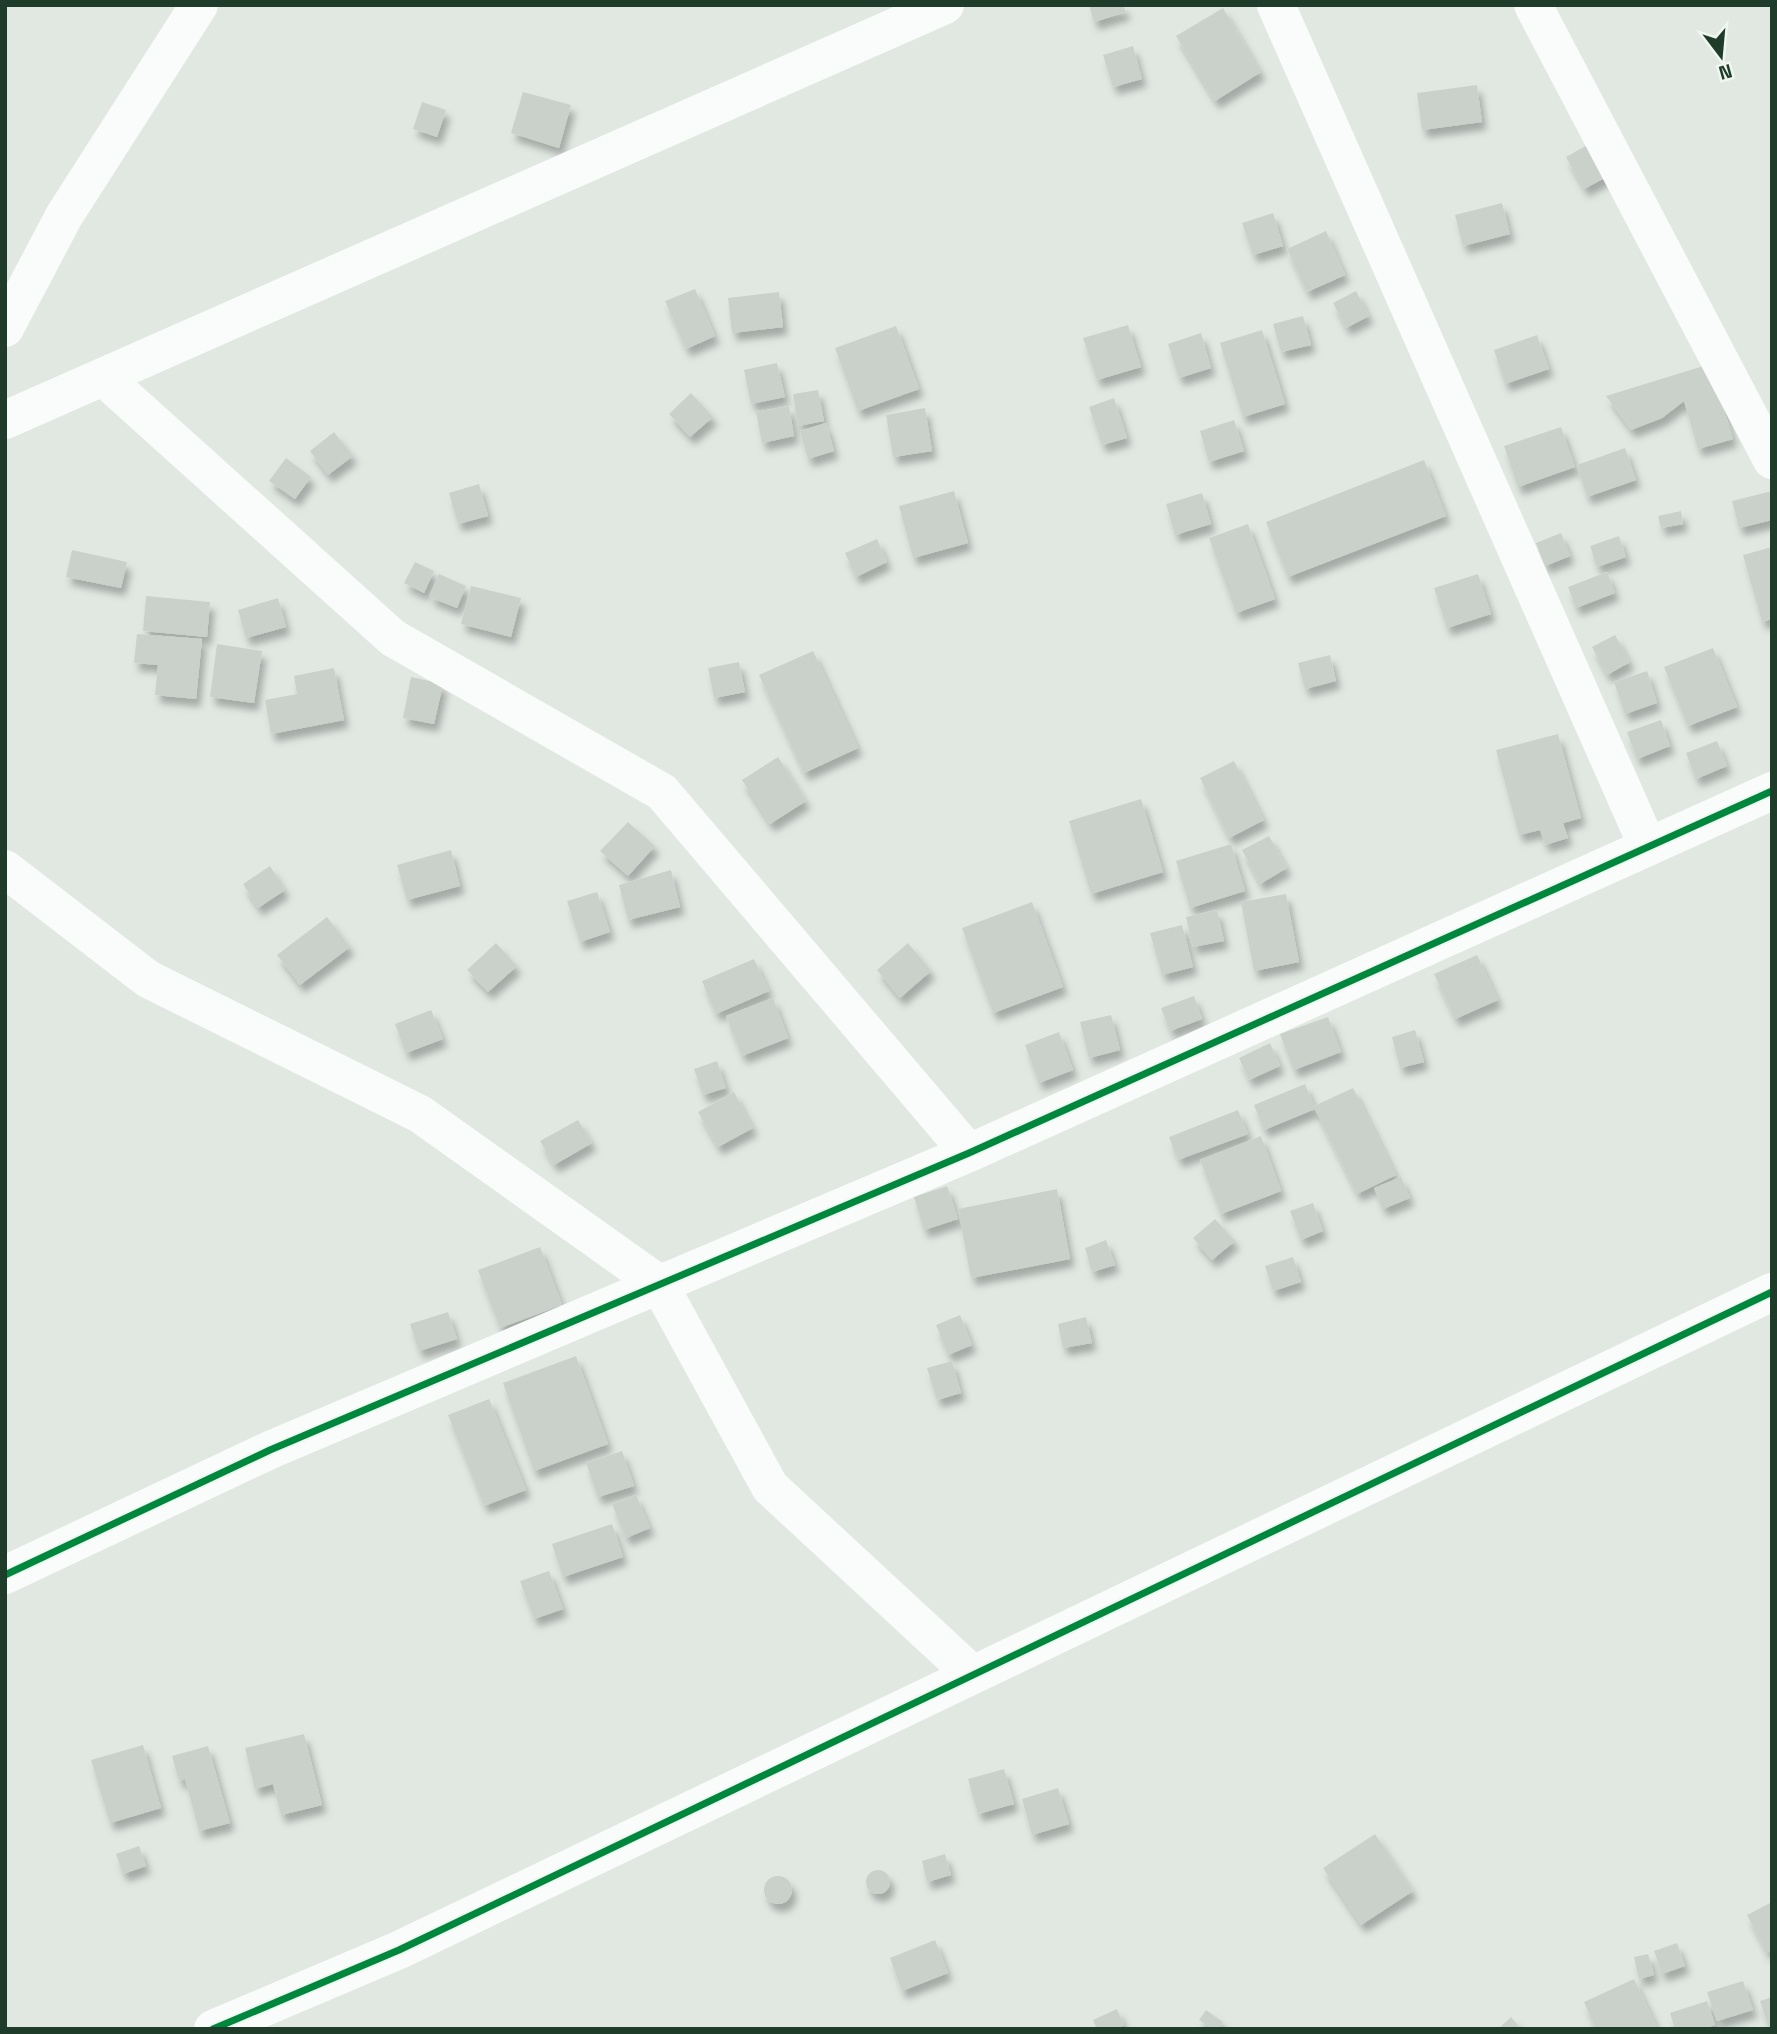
<svg xmlns="http://www.w3.org/2000/svg" width="1777" height="2034" font-family="'Space Grotesk',sans-serif">
  <style>
    .building { fill: #cad1cb; filter: url(#shadow) }
    .lines { fill: none; stroke-linecap: round; stroke-linejoin: round }
    .minor { stroke: #fafcfb; stroke-width: 38 }
    .cycleway-casing { stroke: #eff7f0; stroke-width: 11 }
    .cycleway { stroke: #00873e; stroke-width: 7 }
  </style>
  <defs>
    <filter id="shadow"><feDropShadow dx="4.5" dy="8" stdDeviation="3.5" flood-color="#0004"/></filter>
  </defs>
  <rect width="100%" height="100%" fill="#e1e8e2"/>
  <path class="building" d="M1089,5H1123L1126,12L1094,22Z
    M1223,8L1261,72L1215,101L1176,36Z
    M1133,46L1142,79L1113,87L1103,55Z
    M1477,85L1482,122L1422,130L1417,93Z
    M523,92L571,105L559,148L511,133Z
    M422,102L446,110L437,137L413,129Z
    M1594,141L1612,174L1584,189L1566,157Z
    M1502,203L1510,234L1463,246L1455,215Z
    M1273,213L1283,246L1253,255L1242,223Z
    M1326,231L1345,275L1307,292L1287,249Z
    M695,289L715,336L686,349L665,301Z
    M1356,291L1369,316L1346,328L1333,303Z
    M779,292L783,327L732,333L728,298Z
    M1303,316L1311,345L1281,352L1273,324Z
    M1128,325L1141,367L1097,380L1083,338Z
    M896,326L919,389L858,411L835,348Z
    M1262,330L1285,404L1243,417L1220,343Z
    M1201,333L1211,368L1179,378L1168,344Z
    M1537,335L1549,369L1505,384L1494,350Z
    M777,363L785,397L751,404L744,370Z
    M1710,364L1733,439L1698,449L1684,401L1662,418L1631,430L1606,396Z
    M818,390L824,421L798,426L793,394Z
    M691,393L713,417L690,437L669,414Z
    M1114,398L1127,438L1102,445L1089,407Z
    M789,406L794,436L762,443L756,412Z
    M925,408L932,451L893,457L886,415Z
    M1234,420L1244,451L1209,462L1200,431Z
    M826,423L834,451L808,459L800,431Z
    M1561,427L1575,467L1518,487L1504,446Z
    M334,432L353,456L328,475L310,451Z
    M1625,448L1636,480L1587,497L1577,465Z
    M286,458L311,477L295,499L269,481Z
    M1424,460L1446,516L1288,577L1266,522Z
    M479,484L488,516L458,524L449,493Z
    M954,491L968,543L913,558L899,506Z
    M1772,491V520L1739,528L1732,501Z
    M1202,493L1211,524L1175,535L1166,504Z
    M1681,511L1683,524L1661,528L1658,516Z
    M1248,524L1275,599L1236,613L1209,538Z
    M1561,533L1570,556L1545,566L1536,543Z
    M1619,536L1626,557L1597,567L1590,546Z
    M877,539L887,562L856,577L845,553Z
    M1772,547V619L1762,622L1743,555Z
    M72,550L127,562L121,588L66,577Z
    M415,562L434,571L424,593L404,583Z
    M1607,572L1615,593L1576,608L1568,587Z
    M439,574L466,586L457,608L429,597Z
    M1478,574L1491,614L1447,628L1434,588Z
    M471,586L521,598L511,637L461,624Z
    M146,596L210,602L207,637L143,631Z
    M278,598L286,627L246,638L238,610Z
    M137,634L202,639L196,699L155,695L158,665L134,663Z
    M1615,635L1630,662L1607,675L1592,647Z
    M217,644L262,651L254,703L210,697Z
    M1713,648L1737,707L1688,726L1664,667Z
    M813,651L858,748L804,773L759,675Z
    M1330,655L1336,681L1305,689L1298,663Z
    M739,662L745,692L714,698L708,668Z
    M334,668L344,720L271,734L265,700L297,694L294,676Z
    M1647,671L1657,703L1625,714L1614,682Z
    M411,677L443,684L434,724L403,718Z
    M1661,720L1670,746L1637,759L1627,732Z
    M1558,734L1581,818L1563,823L1568,838L1545,845L1540,830L1519,835L1496,750Z
    M1717,741L1727,766L1696,779L1686,753Z
    M778,757L806,801L770,824L742,780Z
    M1234,761L1264,820L1229,838L1200,778Z
    M1141,799L1163,872L1091,894L1069,821Z
    M628,822L655,846L628,876L600,851Z
    M1269,836L1287,868L1260,884L1242,850Z
    M1231,844L1245,891L1190,908L1176,861Z
    M451,850L460,886L407,900L397,865Z
    M270,866L285,890L258,908L243,884Z
    M671,870L680,907L628,920L619,885Z
    M597,892L610,932L580,942L567,901Z
    M1286,894L1299,962L1254,971L1241,902Z
    M1032,902L1063,987L993,1013L962,928Z
    M1217,910L1224,941L1193,947L1186,917Z
    M327,917L350,947L300,985L277,955Z
    M1182,925L1193,967L1162,975L1150,933Z
    M496,943L517,966L488,992L467,970Z
    M908,943L931,971L900,998L877,970Z
    M1477,955L1498,1000L1455,1019L1434,974Z
    M754,959L769,991L716,1014L702,981Z
    M1194,996L1202,1019L1170,1031L1161,1008Z
    M773,998L788,1038L742,1056L726,1016Z
    M431,1010L443,1039L406,1053L395,1024Z
    M1111,1015L1120,1050L1089,1058L1080,1022Z
    M1328,1017L1341,1052L1294,1070L1280,1034Z
    M1415,1030L1424,1062L1400,1068L1392,1037Z
    M1059,1032L1073,1070L1039,1083L1025,1045Z
    M1270,1043L1280,1066L1249,1080L1239,1058Z
    M717,1061L726,1088L703,1095L694,1069Z
    M1305,1084L1314,1106L1353,1088L1396,1175L1357,1194L1315,1109L1264,1130L1254,1105Z
    M734,1092L753,1128L718,1147L698,1112Z
    M1238,1110L1248,1134L1178,1160L1169,1137Z
    M578,1120L592,1143L554,1165L540,1141Z
    M1261,1136L1281,1191L1221,1214L1200,1160Z
    M1401,1177L1410,1198L1383,1209L1374,1188Z
    M947,1186L958,1219L924,1230L914,1197Z
    M1057,1189L1070,1259L971,1278L958,1209Z
    M1313,1203L1323,1231L1301,1240L1290,1211Z
    M1215,1219L1235,1241L1212,1260L1193,1238Z
    M1106,1240L1115,1265L1092,1272L1085,1248Z
    M540,1247L562,1305L500,1328L478,1270Z
    M1293,1257L1301,1282L1273,1291L1265,1266Z
    M448,1312L457,1339L419,1351L410,1324Z
    M960,1315L972,1345L948,1355L936,1325Z
    M1086,1317L1092,1343L1063,1348L1058,1324Z
    M576,1356L608,1444L534,1471L503,1383Z
    M952,1361L961,1393L937,1400L927,1368Z
    M489,1399L526,1490L484,1506L448,1415Z
    M622,1451L634,1486L598,1497L586,1463Z
    M636,1495L650,1528L626,1538L612,1504Z
    M612,1524L623,1557L563,1577L552,1544Z
    M549,1571L563,1609L534,1619L520,1581Z
    M304,1734L322,1805L281,1815L273,1784L255,1789L245,1748Z
    M143,1745L161,1808L110,1823L91,1760Z
    M208,1746L230,1823L199,1831L185,1779L179,1781L172,1756Z
    M1004,1769L1014,1804L978,1814L968,1779Z
    M1058,1788L1069,1824L1032,1835L1022,1799Z
    M1375,1834L1413,1891L1361,1925L1323,1868Z
    M139,1846L146,1866L123,1874L116,1854Z
    M945,1854L951,1875L927,1882L922,1861Z
    M866 1882a12 12 0 1 1 24 0a12 12 0 1 1-24 0Z
    M764 1890a14 14 0 1 1 28 0a14 14 0 1 1-28 0Z
    M1772,1902V1950L1767,1953L1747,1915Z
    M935,1940L948,1973L902,1991L890,1958Z
    M1677,1943L1685,1966L1662,1974L1654,1951Z
    M1648,1954L1654,1975L1639,1979L1634,1957Z
    M1634,1979L1658,2029H1596L1584,2002Z
    M1743,1981L1753,2010L1717,2021L1707,1992Z
    M1772,1997V2029H1769L1760,2001Z
    M1707,2001L1715,2025L1703,2029H1675L1670,2013Z
    M1117,2009L1124,2025L1116,2029H1097L1093,2020Z
    M1206,2010L1223,2022L1218,2029H1212L1199,2020Z
    M1511,2017L1521,2029H1498Z"/>
  <g class="lines">
    <path class="minor" d="M1276,5L1648,847
      M1533,5L1772,460
      M5,328L64,216L199,5
      M103,377L393,638L662,792L969,1153
      M5,420L945,5
      M5,869L148,979L420,1114L659,1284L770,1487L973,1675
      M5,1575L270,1450L969,1153L1772,791
      M213,2029L399,1950L1772,1292"/>
    <defs>
      <path id="cycleway" d="M5,1575L270,1450L969,1153L1772,791
        M213,2029L399,1950L1772,1292"/>
    </defs>
    <use href="#cycleway" class="cycleway-casing"/>
    <use href="#cycleway" class="cycleway"/>
  </g>
  <rect width="1777" height="2034" fill="none" stroke="#1f3b29" stroke-width="14"/>
  <g transform="translate(1721 56) rotate(164)" stroke="#eff7f0" stroke-width="5" paint-order="stroke">
  <path d="M0-5L12 26L0 18L-12 26Z" fill="#1f3b29"/>
  <text y="-10" font-size="19" font-weight="bold" text-anchor="middle" fill="#1f3b29">N</text>
  </g>
</svg>
